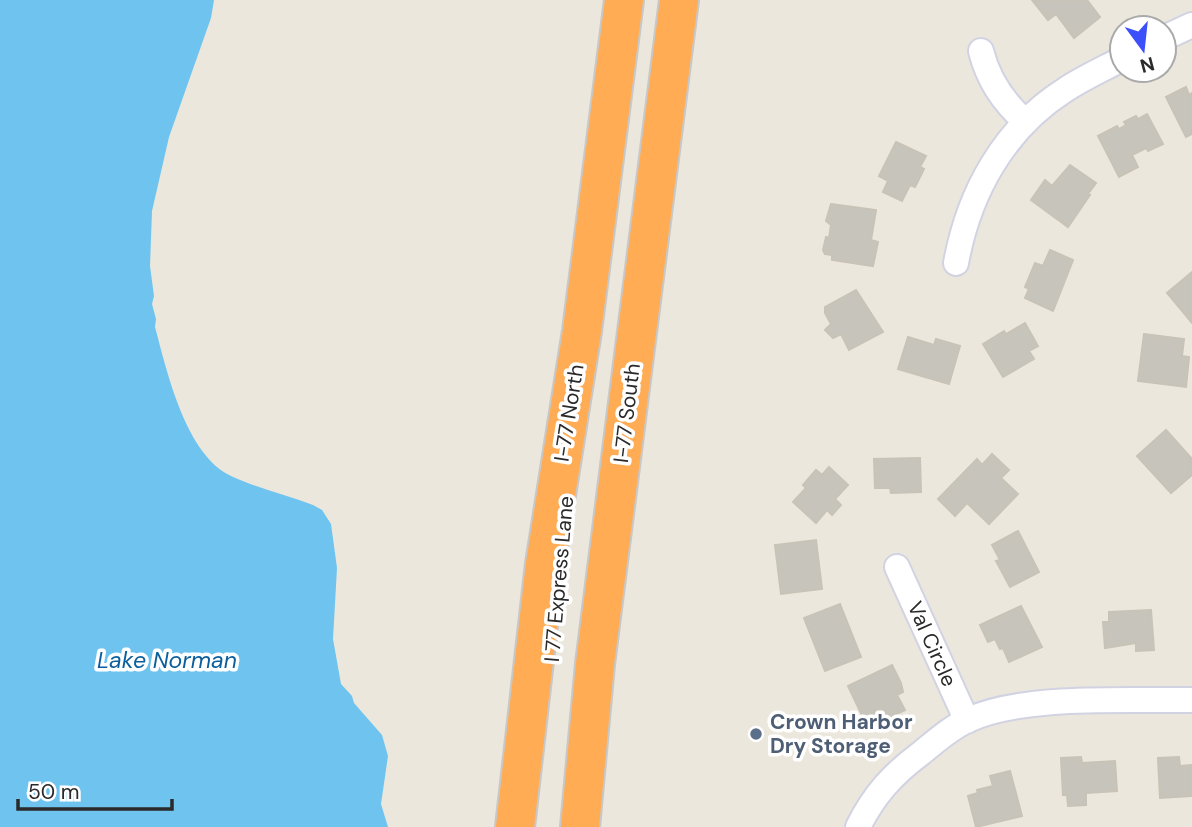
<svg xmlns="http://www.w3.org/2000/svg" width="1192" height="827" font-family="'DM Sans',sans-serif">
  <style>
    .water { fill: #6ec3ef }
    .building { fill: #c7c5bb; stroke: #c8c3b6; stroke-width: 2 }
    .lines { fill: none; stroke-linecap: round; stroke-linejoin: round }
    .minor-casing { stroke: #d1d3e3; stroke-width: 28 }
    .motorway-casing { stroke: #c8c8c8; stroke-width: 42 }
    .minor { stroke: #fff; stroke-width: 24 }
    .motorway { stroke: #ffac55; stroke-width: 38 }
    .service-dot { fill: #5c6f8a; stroke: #fff; stroke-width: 2.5 }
    .labels { text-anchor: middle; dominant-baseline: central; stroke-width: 7; stroke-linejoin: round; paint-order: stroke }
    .street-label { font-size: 21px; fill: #2a2a2a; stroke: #fff }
    .service-label { font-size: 21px; font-weight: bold; fill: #4e5e75; stroke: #fff; text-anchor: start }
    .water-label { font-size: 23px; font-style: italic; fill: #0c5f9c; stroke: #fff }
  </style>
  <rect width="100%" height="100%" fill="#ece7dc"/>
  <path class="water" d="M0,0H214L211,18L169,137L152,211L150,266L154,296L152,304L156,319L155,327C167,372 186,455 231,476C257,488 286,495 313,505L322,510L331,524L337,568L333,639L341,684L352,696L354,703L382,735L388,756L381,804L388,827H0Z"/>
  <path class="building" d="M1032,0H1087L1100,17L1074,38L1056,14L1048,20Z
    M1186,87L1189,95L1192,93V134L1186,137L1166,97Z
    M1147,114L1163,144L1148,151L1146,148L1132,155L1138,167L1119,177L1098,136L1117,126L1119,129L1126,125L1124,122L1136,116L1138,119Z
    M896,142L926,156L920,167L924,169L915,187L910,185L902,201L883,192L888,181L879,176Z
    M1070,165L1096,183L1088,194L1090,195L1068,227L1031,200L1045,180L1052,186Z
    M831,204L876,210L871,240L878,242L873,266L832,260V255L825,254L823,250L826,237L829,238L831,225L826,221Z
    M1050,250L1073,260L1053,311L1025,298L1029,289L1025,287L1035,263L1043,266Z
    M1192,272V323L1167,293Z
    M856,290L883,332L849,350L841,334L833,338L825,330L831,324L825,313V307Z
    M1025,323L1038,346L1029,351L1034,359L1003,377L983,344L1004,331L1006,334Z
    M1144,334L1184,339L1182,356L1189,357L1186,387L1138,381Z
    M908,337L934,345L936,339L960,346L949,384L898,369Z
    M1166,430L1192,459V475L1171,493L1137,456Z
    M992,454L1009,470L1001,478L1018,494L989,524L967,503L955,516L938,499L977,459L982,465Z
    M920,458L921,492L891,493L890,488H875L874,459Z
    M829,467L848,485L835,499L841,505L832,515L827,510L816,523L793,502L806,488L803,485L816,470L822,475Z
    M1018,531L1039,572L1010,587L996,561L1000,560L992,545Z
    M816,540L822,589L781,594L775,545Z
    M840,604L861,657L825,671L804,618Z
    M1021,606L1042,647L1009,662L1003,648L1000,649L995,639L988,642L980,625Z
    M1151,610L1154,650L1136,651V643L1105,648L1103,622H1109V612Z
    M892,665L901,683L903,692L897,695L905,710L868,728L848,686Z
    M1081,757L1082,763L1115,761L1117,791L1086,793V805L1068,806L1067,795H1063L1061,758Z
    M1179,757L1180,766L1192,765V796L1160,798L1158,758Z
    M1010,771L1022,816L976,827L968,796L978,793L977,790L993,786L990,776Z"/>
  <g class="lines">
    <defs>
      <path id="minor" d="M1164,38L1192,25
        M981,51C988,79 1003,102 1025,121
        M956,263C969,192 1004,129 1065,90C1083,78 1103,69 1122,59
        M897,567L967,721
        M858,827C874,795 892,775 920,754C935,742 950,728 968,720C1024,694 1129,701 1192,700"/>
      <path id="motorway" d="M515,827L545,564L582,331L624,0
        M580,827L595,664L679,0"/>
    </defs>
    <use href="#minor" class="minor-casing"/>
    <use href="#motorway" class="motorway-casing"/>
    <use href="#minor" class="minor"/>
    <use href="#motorway" class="motorway"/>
  </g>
  <circle class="service-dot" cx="756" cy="734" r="7"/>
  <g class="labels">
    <g class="street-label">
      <text transform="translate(569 413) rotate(-81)">I-77 North</text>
      <text transform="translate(627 413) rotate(-83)">I-77 South</text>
      <text transform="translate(559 579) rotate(-85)">I 77 Express Lane</text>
      <text transform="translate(932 644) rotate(66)">Val Circle</text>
    </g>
    <g class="service-label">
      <text x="770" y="722">Crown Harbor<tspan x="770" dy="24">Dry Storage</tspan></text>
    </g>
    <g class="water-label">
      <text x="167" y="660">Lake Norman</text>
    </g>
  </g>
  <g transform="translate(1143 49) rotate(165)"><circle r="33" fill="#ffffff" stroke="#aaaaaa" stroke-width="2"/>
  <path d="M0-5L12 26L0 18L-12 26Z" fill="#3b4ffb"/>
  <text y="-10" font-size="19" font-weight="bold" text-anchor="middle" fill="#2a2a2a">N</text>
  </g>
  <path d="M18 799v10h154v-10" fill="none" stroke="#2a2a2a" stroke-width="3.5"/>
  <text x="28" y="799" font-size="21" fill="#2a2a2a" stroke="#ffffff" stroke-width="5" paint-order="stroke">50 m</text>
</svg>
